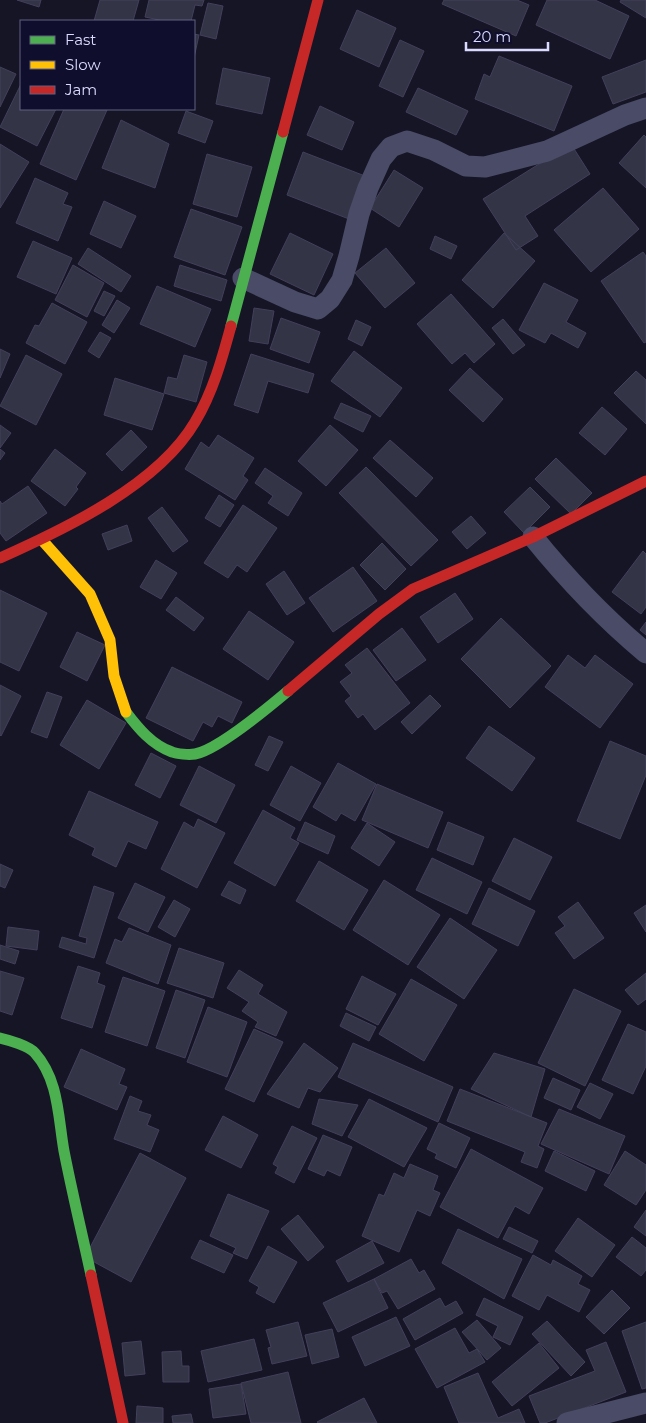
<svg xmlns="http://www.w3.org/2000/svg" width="646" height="1423" font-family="Montserrat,sans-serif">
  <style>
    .building { fill: #343447; stroke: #42405a }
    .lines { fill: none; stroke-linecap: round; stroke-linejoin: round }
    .street { stroke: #4a4b67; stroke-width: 21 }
    .fast { stroke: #4caf50; stroke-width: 11 }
    .slow { stroke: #ffc107; stroke-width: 11 }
    .jam { stroke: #c62828; stroke-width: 11 }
  </style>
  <rect width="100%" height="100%" fill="#161526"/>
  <path class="building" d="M17,0H41L39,7Z
    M100,0H139L133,21H94Z
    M149,0H204L202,6L195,5L191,21H164L145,17Z
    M444,0H517L529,5L516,36L442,4Z
    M547,0H595L629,16L610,59L536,25Z
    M621,0H646V18L620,2Z
    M208,3L223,6L216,39L200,35Z
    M357,10L396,28L379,67L340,49Z
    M194,34L199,35L194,58Z
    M400,40L424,51L403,97L379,86Z
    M499,56L572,86L554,131L475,99L484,74L490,77Z
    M646,60V92L613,104L602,77Z
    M0,67L16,74L0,107Z
    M223,68L270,78L262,114L216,104Z
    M21,84V109H56L37,146L0,127Z
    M418,88L468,111L456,135L406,112Z
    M320,106L354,122L342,150L307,135Z
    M64,109L107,110L76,180L40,164Z
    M186,111L213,121L205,143L178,133Z
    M121,120L169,144L155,188L102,168Z
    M644,135L646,137V188L619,163Z
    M0,144L29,162L0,208Z
    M571,144L590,174L525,216L538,236L516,250L483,199Z
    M303,152L365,176L349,219L287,195Z
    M207,154L252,167L237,217L193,204Z
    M394,170L423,188L399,227L370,208Z
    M35,178L68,193L63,204L72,207L58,241L16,223Z
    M603,188L639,229L591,272L554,230Z
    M104,201L136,216L121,248L90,234Z
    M191,209L242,227L225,275L174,257Z
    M290,233L333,254L314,295L270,274Z
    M504,233L535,261L493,308L462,280Z
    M435,236L457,246L451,259L430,249Z
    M33,241L72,258L56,294L17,277Z
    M88,248L131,276L121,292L78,264Z
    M386,248L415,283L385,308L355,273Z
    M643,252L646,256V342L644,343L601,281Z
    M73,265L104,283L87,317L55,300Z
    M180,265L227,280L221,301L174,286Z
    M544,283L578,300L566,322L586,333L578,348L551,333L545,343L519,330Z
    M157,286L211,309L195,347L140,324Z
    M104,291L115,296L104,316L94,311Z
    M451,294L495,344L474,363L465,353L452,364L417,324Z
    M117,300L130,308L114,333L102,325Z
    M52,303L87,322L65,364L26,343L35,325L39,326Z
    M254,308L274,311L268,344L249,341Z
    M281,318L320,332L309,363L270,349Z
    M503,319L525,345L513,354L492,328Z
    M356,320L371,327L362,346L348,339Z
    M100,332L111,338L99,358L88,351Z
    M0,349L10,354L0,378Z
    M354,351L402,388L380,417L331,381Z
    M251,354L314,374L308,393L268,381L258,413L234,405Z
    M26,355L62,374L36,425L0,406Z
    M184,355L207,362L196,402L164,393L168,377L177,379Z
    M470,368L503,399L483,422L449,390Z
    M636,371L646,380V424L614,393Z
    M115,378L164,394L152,430L104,415Z
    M341,403L371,416L363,432L334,418Z
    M602,407L627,429L605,455L579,433Z
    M0,425L11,433L0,448Z
    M330,425L358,450L326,486L298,461Z
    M131,430L147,447L122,471L106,454Z
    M218,435L254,458L243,476L248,480L235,500L185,469L201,442L209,448Z
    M390,440L433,478L416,497L373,458Z
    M0,449L5,453L0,460Z
    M55,449L86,473L76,487L78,489L65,506L31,481Z
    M556,458L592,493L571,514L535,479Z
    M366,467L438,540L411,566L339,493Z
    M265,468L302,493L288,516L268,503L273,496L255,483Z
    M28,486L47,513L6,541L0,533V501L2,504Z
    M530,487L550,507L524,533L504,512Z
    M219,495L234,505L220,527L205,518Z
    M243,505L277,528L247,572L237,565L228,578L204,563Z
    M162,507L188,541L173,552L148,518Z
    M471,516L486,533L467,549L452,532Z
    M127,525L132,541L108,550L102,534Z
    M382,543L406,569L385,590L360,565Z
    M643,551L646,554V607L641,614L612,592Z
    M156,560L177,573L161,599L140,587Z
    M353,567L377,601L333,632L309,598Z
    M284,571L305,603L287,615L266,584Z
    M0,590L47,613L19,671L0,662Z
    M455,593L473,619L438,643L420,617Z
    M176,597L204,618L194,631L166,610Z
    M249,611L294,642L268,680L223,649Z
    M501,618L551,666L510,708L461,659Z
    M646,622V635L640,630Z
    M402,628L426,660L396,681L373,650Z
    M77,632L105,645L87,681L60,667Z
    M367,648L410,703L375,730L363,714L358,718L345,701L351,696L340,682L352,673L345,665Z
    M568,655L585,668L595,655L633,684L600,728L545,687Z
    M172,667L242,702L232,723L218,716L212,727L203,722L193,741L146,718Z
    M0,685L21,696L1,736L0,735Z
    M47,692L62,697L47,738L31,732Z
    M430,695L441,706L412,734L401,722Z
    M87,700L126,723L99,769L60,745Z
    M489,726L535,758L512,791L466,758Z
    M269,736L283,742L268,771L255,765Z
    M610,741L646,756V775L620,839L577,821Z
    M151,753L176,766L160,798L135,785Z
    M338,763L376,784L355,821L341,813L336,821L313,807Z
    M199,766L235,785L216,823L180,805Z
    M291,766L321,783L300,821L270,805Z
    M377,784L443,812L428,848L362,820Z
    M89,791L158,822L146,849L128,841L116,867L92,855L95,848L69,835Z
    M263,810L295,828L290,838L299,843L275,886L234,863Z
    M198,819L225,833L197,888L161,869L184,822L194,828Z
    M305,822L335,836L328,854L297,840Z
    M448,822L484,837L473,865L437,850Z
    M367,823L395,842L379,866L351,848Z
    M514,838L552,857L530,900L492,881Z
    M432,858L482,882L467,914L416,890Z
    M319,861L368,890L344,930L296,901Z
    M0,864L13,870L5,888L0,886Z
    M384,880L440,915L408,965L353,930Z
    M229,881L246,890L240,904L221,895Z
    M135,883L165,897L148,932L118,918Z
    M94,886L114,893L94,958L59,947L62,937L86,944L87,938L79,936Z
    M489,888L535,911L518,946L472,924Z
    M174,900L190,909L175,937L158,927Z
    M578,902L604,938L574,959L555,933L565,926L558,917Z
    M646,905V932L634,913Z
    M450,918L497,950L464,999L417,967Z
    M8,927L39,931L37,950L6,946Z
    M129,928L171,945L158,984L106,963L115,939L122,942Z
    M0,945L19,951L15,964L0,959Z
    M179,948L224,963L213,998L167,983Z
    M78,966L100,973L97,983L105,986L92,1028L61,1018Z
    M239,970L263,985L258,994L287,1012L276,1036L255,1027L258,1022L242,1011L249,1002L227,988Z
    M0,971L24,978L12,1015L0,1011Z
    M646,973V999L638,1005L625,990Z
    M362,976L396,994L378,1025L346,1009Z
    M123,977L165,991L147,1046L105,1032Z
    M411,979L457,1005L424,1061L379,1034Z
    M574,989L621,1011L585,1086L538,1063Z
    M176,990L205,1000L185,1058L156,1048Z
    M208,1007L247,1022L227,1077L187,1062Z
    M346,1013L376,1027L369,1041L340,1026Z
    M628,1024L646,1032V1066L633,1094L602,1080Z
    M254,1029L283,1042L254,1102L225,1089Z
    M304,1043L338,1068L320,1092L308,1088L299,1108L267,1094Z
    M353,1043L453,1087L438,1122L338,1077Z
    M81,1049L125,1069L119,1084L127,1087L117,1110L64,1087Z
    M494,1053L545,1069L531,1117L471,1089Z
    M553,1078L580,1090L571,1110L544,1098Z
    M590,1083L613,1094L600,1119L577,1107Z
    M460,1089L547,1123L538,1146L544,1149L537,1168L521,1162L525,1152L447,1121Z
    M130,1096L142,1101L138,1111L151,1115L147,1125L159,1130L150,1152L114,1139Z
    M319,1099L358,1105L342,1136L312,1124Z
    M369,1099L427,1128L404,1167L348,1137Z
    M559,1109L625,1136L609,1174L541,1144Z
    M223,1116L258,1135L241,1168L205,1150Z
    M439,1123L470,1138L456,1168L435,1158L437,1154L427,1149Z
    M292,1126L317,1138L294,1183L275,1173L278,1167L273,1164Z
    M323,1135L352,1147L340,1176L327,1170L324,1176L308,1169Z
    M471,1149L543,1188L529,1214L515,1206L498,1238L440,1207Z
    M554,1151L595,1171L586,1191L545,1171Z
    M625,1151L646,1165V1190L636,1205L604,1185Z
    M140,1153L186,1178L131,1282L85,1257Z
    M410,1164L438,1176L433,1190L440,1193L430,1216L417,1210L399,1252L362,1236L379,1194L384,1196L394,1173L404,1178Z
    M228,1194L269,1211L247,1259L233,1253L236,1248L210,1236Z
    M646,1210V1236L634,1227Z
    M298,1215L324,1247L308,1261L281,1229Z
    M578,1218L615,1245L592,1277L555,1251Z
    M509,1227L538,1241L532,1253L503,1239Z
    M458,1229L522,1259L504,1299L442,1263Z
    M632,1237L646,1248V1270L641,1276L616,1257Z
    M200,1240L233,1255L224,1273L191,1258Z
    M372,1241L384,1263L348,1282L336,1261Z
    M268,1246L297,1262L274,1303L256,1293L259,1287L249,1281Z
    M533,1255L551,1265L553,1260L582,1276L578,1284L590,1290L579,1312L547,1295L539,1310L512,1296Z
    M411,1259L419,1273L424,1270L435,1289L398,1309L387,1291L382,1293L374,1279Z
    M374,1279L388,1308L338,1332L323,1303Z
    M612,1290L630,1308L604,1334L586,1317Z
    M440,1298L445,1307L456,1301L463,1313L415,1340L403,1319Z
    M484,1298L523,1317L510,1345L493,1337L498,1326L476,1315Z
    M396,1317L410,1346L365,1366L352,1337Z
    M477,1320L501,1348L487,1360L462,1332Z
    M547,1321L585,1362L571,1376L532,1334Z
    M298,1322L307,1356L272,1364L268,1348L271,1347L266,1330Z
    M646,1322V1388L642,1389L622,1331Z
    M455,1328L469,1353L477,1349L485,1362L437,1388L415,1349Z
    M332,1329L339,1357L312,1364L305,1335Z
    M254,1339L262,1370L208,1382L201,1351Z
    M141,1341L145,1374L125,1376L122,1343Z
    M606,1342L626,1392L545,1423H540L529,1396L595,1371L586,1350Z
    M539,1343L559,1368L512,1406L492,1382Z
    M181,1351L182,1366H189V1382H163L162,1352Z
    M288,1372L301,1423H251L241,1383Z
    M478,1373L498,1418L519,1409L525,1423H459L444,1387Z
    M241,1384L246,1414L213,1418L209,1389Z
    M364,1398L377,1423H318L317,1422Z
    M137,1406L163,1408V1423H136Z
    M191,1414L193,1423H173L172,1416Z"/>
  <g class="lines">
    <path class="street" d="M243,278L295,302L318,309L330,299L342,280L349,256L359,214L368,188L381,159L391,147L407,141L434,150L466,166L485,167L547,151L625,115L646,108
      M533,537C567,579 604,618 646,653
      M567,1423L646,1403"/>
    <path class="fast" d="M231,326L283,132
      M126,712C138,728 152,745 172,752C177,754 189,755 195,754C217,750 269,707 288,691
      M0,1038C9,1040 29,1046 35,1053C59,1080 58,1117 64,1151C72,1192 82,1233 91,1275"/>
    <path class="slow" d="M42,540L90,594L110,640L114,676L126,712"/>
    <path class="jam" d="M283,132L318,0
      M0,558C65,529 158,485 195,422C213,392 222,359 231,326
      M288,691L379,614L413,589L533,537L646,481
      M91,1275L123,1423"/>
  </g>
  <rect x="20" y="20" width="175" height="90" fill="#100e2d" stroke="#616081"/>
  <rect x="30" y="36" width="25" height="8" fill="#4caf50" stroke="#616081"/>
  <text x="65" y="45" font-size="15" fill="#dbdbff">Fast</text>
  <rect x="30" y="61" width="25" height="8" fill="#ffc107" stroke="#616081"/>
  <text x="65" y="70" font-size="15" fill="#dbdbff">Slow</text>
  <rect x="30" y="86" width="25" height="8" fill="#c62828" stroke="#616081"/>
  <text x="65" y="95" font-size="15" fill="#dbdbff">Jam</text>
  <path d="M466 42v8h82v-8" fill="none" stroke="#dbdbff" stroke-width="2.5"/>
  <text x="473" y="42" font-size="15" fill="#dbdbff" stroke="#100e2d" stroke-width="4" paint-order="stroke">20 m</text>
</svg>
